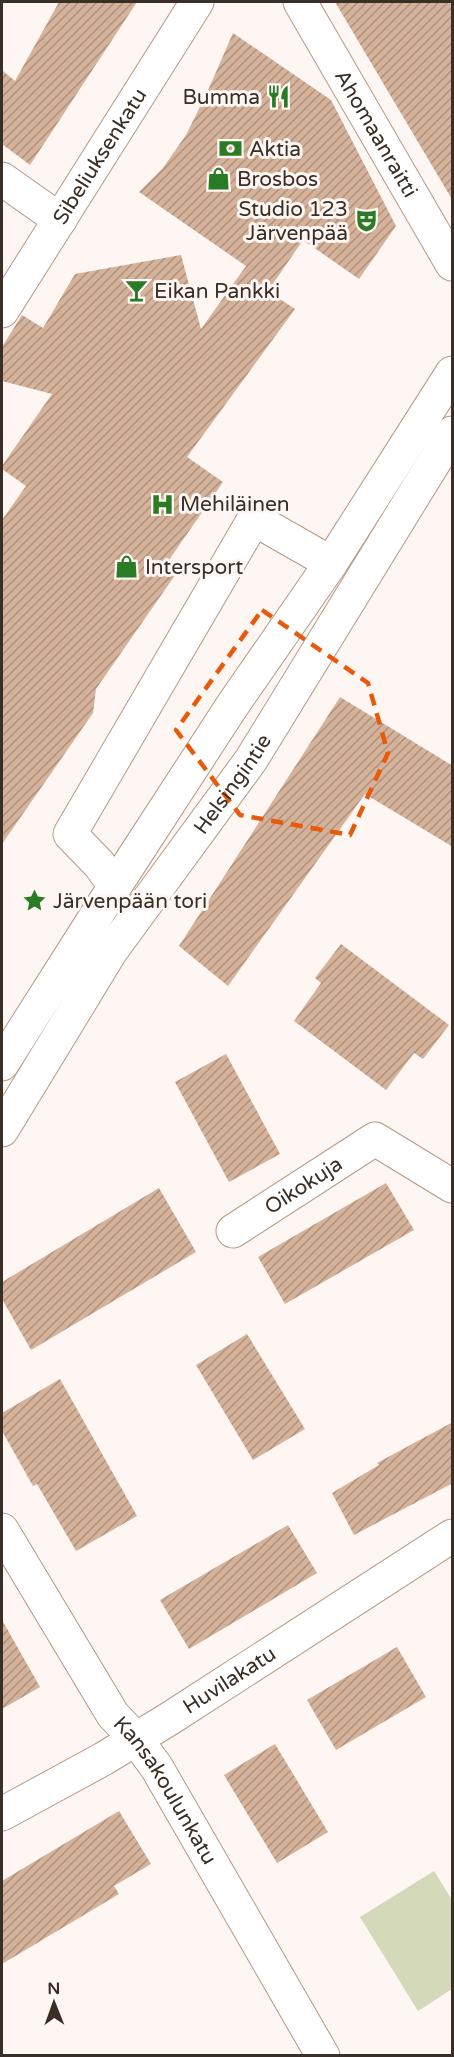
<svg xmlns="http://www.w3.org/2000/svg" width="454" height="2057" font-family="'Varela Round',sans-serif">
  <style>
    .park { fill: #d3d9b9 }
    .building { fill: url(#building-hatch) }
    .lines { fill: none; stroke-linecap: round; stroke-linejoin: round }
    .minor-casing { stroke: #b69985; stroke-width: 35 }
    .major-casing { stroke: #b69985; stroke-width: 35 }
    .minor { stroke: #fff; stroke-width: 33 }
    .major { stroke: #fff; stroke-width: 33 }
    .marked { fill: none; stroke: #e8590c; stroke-width: 4.5; stroke-dasharray: 12 8; stroke-linejoin: round }
    .labels { text-anchor: middle; dominant-baseline: central; stroke-width: 6; stroke-linejoin: round; paint-order: stroke }
    .poi-label { font-size: 21px; fill: #3a2f27; stroke: #fdf6f2; text-anchor: start }
    .street-label { font-size: 21px; fill: #3a2f27; stroke: #fdf6f2 }
  </style>
  <defs>
    <pattern id="building-hatch" width="6" height="6" patternUnits="userSpaceOnUse" patternTransform="scale(1.5)"><rect width="6" height="6" fill="#d5b29a"/><path d="M-1 1l2-2M0 6l6-6M5 7l2-2" fill="none" stroke="#ae917e"/></pattern>
  </defs>
  <rect width="100%" height="100%" fill="#fdf6f2"/>
  <path class="park" d="M434,1871L452,1900V1989L418,2011L360,1917Z"/>
  <path class="building" d="M59,2H137L30,165L2,144V70L15,81Z
    M335,2H453V201Z
    M233,33L331,100L396,226L359,279L303,240L268,291L295,309L187,457L223,482L169,560L180,568L96,689L93,713L2,844V520L26,486L2,469V466L52,394L2,381V347L22,315L43,328L75,274L181,255L201,329L246,266L139,192L163,168L186,135L206,95Z
    M340,697L453,766V847L365,794L228,986L179,946Z
    M341,944L449,1025L423,1059L414,1053L386,1090L294,1021L321,983L315,978Z
    M226,1054L280,1154L229,1182L175,1082Z
    M386,1183L414,1230L285,1304L258,1257Z
    M159,1188L196,1252L31,1350L2,1299V1282Z
    M247,1334L305,1429L253,1460L196,1365Z
    M60,1379L137,1516L76,1551L37,1484L33,1486L2,1431V1413Z
    M453,1422V1483L354,1535L332,1493L379,1465L377,1463Z
    M288,1525L317,1573L189,1649L160,1600Z
    M2,1620L40,1687L2,1709Z
    M397,1647L426,1697L336,1750L307,1700Z
    M275,1744L328,1832L277,1863L224,1775Z
    M119,1811L151,1864L114,1886L119,1894L2,1964V1881Z"/>
  <g class="lines">
    <defs>
      <g id="minor">
        <path id="s1" d="M300,2L452,264"/>
        <path d="M2,179L60,220"/>
        <path id="s2" d="M2,311L197,2"/>
        <path d="M115,886L99,864L70,834L254,519L331,563"/>
        <path id="s3" d="M233,1231L375,1139L452,1186"/>
        <path id="s4" d="M2,1530L113,1715L136,1739L157,1768L323,2056"/>
        <path id="s5" d="M2,1814L103,1759L169,1719L452,1536"/>
      </g>
      <g id="major">
        <path d="M2,1064L115,886L232,706L331,563L452,373"/>
        <path id="s6" d="M2,1130L111,951L251,760L452,433"/>
      </g>
    </defs>
    <use href="#minor" class="minor-casing"/>
    <use href="#major" class="major-casing"/>
    <use href="#minor" class="minor"/>
    <use href="#major" class="major"/>
  </g>
  <path class="marked" d="M262,610L368,683L388,753L350,835L240,815L176,730Z"/>
  <defs>
    <symbol id="restaurant-bare" viewBox="-9 -9 18 18"><path d="M-5-6h1v4h1v-4h1v4h1v-4h1v5L-1.5 .5V6h-2V.5L-5-1ZM5-6V6H3V1.5H1.5Q1.5-4 5-6Z" fill="#2a7b26" stroke="#fdf6f2" stroke-width="2.5" paint-order="stroke"/></symbol>
    <symbol id="bank-bare" viewBox="-9 -9 18 18"><path d="M-6-4H6V4H-6ZM0-2.3a2.3 2.3 0 1 0 0 4.6a2.3 2.3 0 1 0 0-4.6Z" fill="#2a7b26" stroke="#fdf6f2" stroke-width="2.5" paint-order="stroke"/></symbol>
    <symbol id="shop-bare" viewBox="-9 -9 18 18"><path d="M-5-2.5h2.3a2.7 3.5 0 0 1 5.4 0H5L5.5 6h-11ZM-1.5-2.5h3a1.5 2.3 0 0 0-3 0Z" fill="#2a7b26" stroke="#fdf6f2" stroke-width="2.5" paint-order="stroke"/></symbol>
    <symbol id="theatre-bare" viewBox="-9 -9 18 18"><path d="M-5-5.5Q0-4 5-5.5V0Q5 5 0 6Q-5 5-5 0ZM-3.3-2.5H-1v1.5H-3.3ZM1-2.5H3.3v1.5H1ZM-2.8 1Q0 5.5 2.8 1Z" fill="#2a7b26" stroke="#fdf6f2" stroke-width="2.5" paint-order="stroke"/></symbol>
    <symbol id="bar-bare" viewBox="-9 -9 18 18"><path d="M-6-5H6L.8 .8V4.5H3.5V6h-7V4.5H-.8V.8Z" fill="#2a7b26" stroke="#fdf6f2" stroke-width="2.5" paint-order="stroke"/></symbol>
    <symbol id="hospital-bare" viewBox="-9 -9 18 18"><path d="M-5-5h3v3.5h4V-5h3V5h-3V1.5h-4V5h-3Z" fill="#2a7b26" stroke="#fdf6f2" stroke-width="2.5" paint-order="stroke"/></symbol>
    <symbol id="sight-bare" viewBox="-9 -9 18 18"><path d="M0-6L1.8-2.2L6-1.7L2.9 1.2L3.7 5.4L0 3.3L-3.7 5.4L-2.9 1.2L-6-1.7L-1.8-2.2Z" fill="#2a7b26" stroke="#fdf6f2" stroke-width="2.5" paint-order="stroke"/></symbol>
  </defs>
  <g fill-rule="evenodd">
    <use href="#restaurant-bare" x="262" y="80" width="33" height="33"/>
    <use href="#bank-bare" x="214" y="132" width="33" height="33"/>
    <use href="#shop-bare" x="202" y="162" width="33" height="33"/>
    <use href="#theatre-bare" x="350" y="204" width="33" height="33"/>
    <use href="#bar-bare" x="120" y="274" width="33" height="33"/>
    <use href="#hospital-bare" x="146" y="488" width="33" height="33"/>
    <use href="#shop-bare" x="110" y="550" width="33" height="33"/>
    <use href="#sight-bare" x="18" y="884" width="33" height="33"/>
  </g>
  <g class="labels">
    <g class="poi-label">
      <text x="260" y="97" text-anchor="end">Bumma</text>
      <text x="249" y="149">Aktia</text>
      <text x="237" y="179">Brosbos</text>
      <text x="348" y="209" text-anchor="end">Studio 123<tspan x="348" dy="24">Järvenpää</tspan></text>
      <text x="154" y="291">Eikan Pankki</text>
      <text x="180" y="504">Mehiläinen</text>
      <text x="145" y="567">Intersport</text>
      <text x="53" y="901">Järvenpään tori</text>
    </g>
    <g class="street-label">
      <text stroke="none"><textPath href="#s1" startOffset="152">Ahomaanraitti</textPath></text>
      <text stroke="none"><textPath href="#s2" startOffset="183">Sibeliuksenkatu</textPath></text>
      <text stroke="none"><textPath href="#s6" startOffset="416">Helsingintie</textPath></text>
      <text stroke="none"><textPath href="#s3" startOffset="84">Oikokuja</textPath></text>
      <text stroke="none"><textPath href="#s5" startOffset="264">Huvilakatu</textPath></text>
      <text stroke="none"><textPath href="#s4" startOffset="308">Kansakoulunkatu</textPath></text>
    </g>
  </g>
  <rect width="454" height="2057" fill="none" stroke="#3a2f27" stroke-width="6"/>
  <g transform="translate(54 2003) rotate(359)" stroke="#fdf6f2" stroke-width="4.5" paint-order="stroke">
  <path d="M0-4.5L10 22L0 15L-10 22Z" fill="#3a2f27"/>
  <text y="-9" font-size="16" font-weight="bold" text-anchor="middle" fill="#3a2f27">N</text>
  </g>
</svg>
